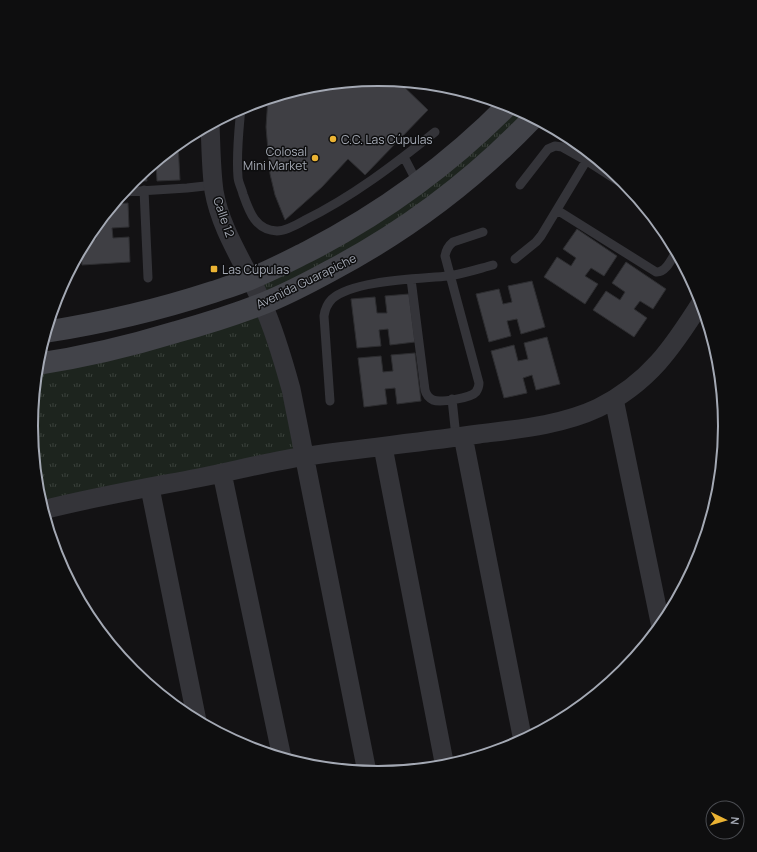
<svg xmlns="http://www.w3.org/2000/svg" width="757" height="852" font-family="Manrope,sans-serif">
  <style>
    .grass { fill: url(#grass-tufts) }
    .building { fill: #3f3f44; stroke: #2d2d30 }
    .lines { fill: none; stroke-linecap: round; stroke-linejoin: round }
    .lane { stroke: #343439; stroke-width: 9 }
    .street { stroke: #343439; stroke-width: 19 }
    .secondary { stroke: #424349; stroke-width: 22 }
    .poi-dot { fill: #ebb333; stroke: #0e0e0f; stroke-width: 1.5 }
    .labels { text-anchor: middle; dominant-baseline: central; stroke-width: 3; stroke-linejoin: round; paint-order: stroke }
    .poi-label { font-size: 12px; fill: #a4a9b4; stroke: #0e0e0f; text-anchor: start }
    .street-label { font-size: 12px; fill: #a4a9b4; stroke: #0e0e0f }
    .rim { fill: none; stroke: #a4a9b4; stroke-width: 2 }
  </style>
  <defs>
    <pattern id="grass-tufts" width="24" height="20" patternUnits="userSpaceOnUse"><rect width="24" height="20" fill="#1d241e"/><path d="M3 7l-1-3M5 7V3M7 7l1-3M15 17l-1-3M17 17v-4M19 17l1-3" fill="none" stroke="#3b413c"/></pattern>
  </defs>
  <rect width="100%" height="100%" fill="#131214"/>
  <path class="grass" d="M512,105L534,117L486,164L263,304L305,457L43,510L38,494L31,426L37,364L263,304L250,279L295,258Z"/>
  <path class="building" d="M379,79L397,80L428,110L365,175L348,159L322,187L285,220L275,195L270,174L266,127L268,98L311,85Z
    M443,85H447L457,88L452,93Z
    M178,143L180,180L157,181L156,164H152Z
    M146,169L147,181H132L133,180Z
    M128,203L129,227L112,228L113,238L129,237L130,262L82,265L81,249L86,240L96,239V229H92L113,204Z
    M577,229L617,256L604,276L591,268L585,276L598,284L585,304L544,277L557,257L571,266L576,258L563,249Z
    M626,262L666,289L653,309L640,301L634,309L647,318L634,337L593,310L606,291L620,300L625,292L612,283Z
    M532,281L545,327L521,334L517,319L507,321L511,336L489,342L476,294L499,289L503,304L512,302L508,286Z
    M409,294L415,342L390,345L388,329L379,330L381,346L357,348L351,299L375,297L377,313H387L385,296Z
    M547,337L560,384L536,390L532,375L523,378L527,393L504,398L491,351L514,345L518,361L528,359L524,343Z
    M415,353L421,401L397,404L395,388L385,389L387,404L364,407L358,358L381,356L383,372L393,371L391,355Z"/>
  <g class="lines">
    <path class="lane" d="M241,107C239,130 236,154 238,177C238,182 242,189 243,194C249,211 255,230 277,231C286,231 298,224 305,220C352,197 395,164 435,132
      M404,157L418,184
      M520,185L548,149L555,146L562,147L587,161L632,190
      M144,190L148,278
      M124,192L187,188L214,185
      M557,210L656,272C666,273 672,258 677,250
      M515,259L536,242L541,236L591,153
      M411,279L425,390C426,394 429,398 433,400C440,403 471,398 476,392C478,389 479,386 479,383L445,256C446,250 448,246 453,242L483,232
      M452,399L456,437
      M330,401L324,316C325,309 327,304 332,299C353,280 419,279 448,276C463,274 478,269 493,265"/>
    <path class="street" d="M210,124C211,146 211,169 214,191C221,232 247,267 263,305C275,332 283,360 291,389L367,772
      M614,399L661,627
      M463,436L523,741
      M383,447L445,767
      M222,473L282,758
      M150,488L197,721
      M43,510C94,497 146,488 198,478C234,471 271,461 307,456C365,448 422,442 479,434C519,429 562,425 598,408C649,383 673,347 702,301"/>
    <path class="secondary" d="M45,332C102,323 158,310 213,292C225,288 238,284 250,279C270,271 289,261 307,252C383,213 450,164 509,104
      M37,364C84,357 130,346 176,332C205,324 234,315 262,304C285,295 308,283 330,271C408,230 473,181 534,117"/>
  </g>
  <g class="poi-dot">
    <circle cx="333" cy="139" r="4"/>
    <circle cx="315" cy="158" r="4"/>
    <rect x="210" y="265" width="8" height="8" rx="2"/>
  </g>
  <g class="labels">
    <g class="poi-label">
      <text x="341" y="139">C.C. Las Cúpulas</text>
      <text x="307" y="151" text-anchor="end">Colosal<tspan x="307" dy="14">Mini Market</tspan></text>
      <text x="222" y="269">Las Cúpulas</text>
    </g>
    <g class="street-label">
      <text transform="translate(224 217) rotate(71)">Calle 12</text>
      <text transform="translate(306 281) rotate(-26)">Avenida Guarapiche</text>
    </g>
  </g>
  <path d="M0 0H757V852H0ZM38 426a340 340 0 1 1 680 0a340 340 0 1 1-680 0Z" fill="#0e0e0f" fill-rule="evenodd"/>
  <path class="rim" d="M38 426a340 340 0 1 1 680 0a340 340 0 1 1-680 0Z"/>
  <g transform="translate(725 820) rotate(95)"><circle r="19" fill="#0e0e0f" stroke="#4a4c51"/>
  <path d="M0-3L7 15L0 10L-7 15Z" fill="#ebb333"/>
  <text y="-6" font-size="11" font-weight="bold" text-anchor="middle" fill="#a4a9b4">N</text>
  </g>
</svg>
